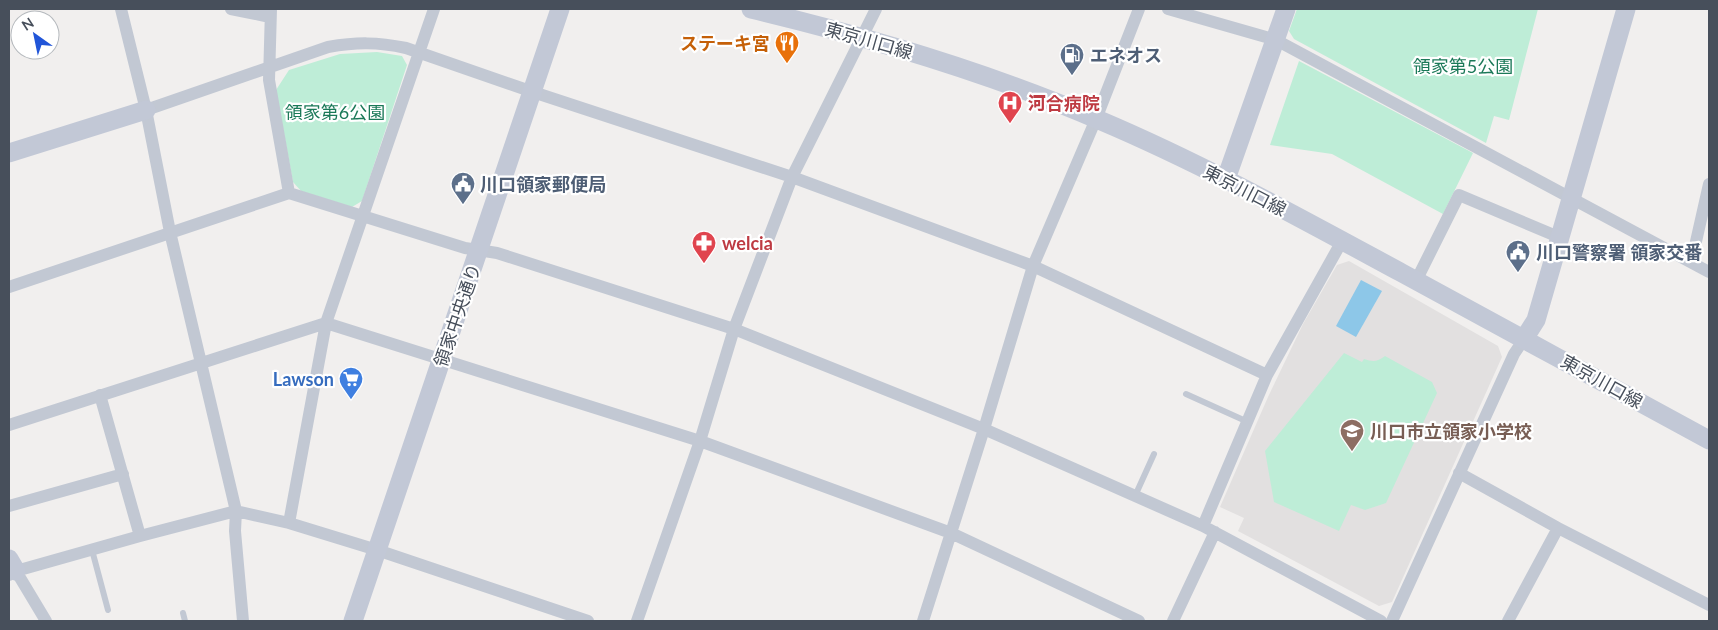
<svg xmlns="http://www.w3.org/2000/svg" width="1718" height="630" font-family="Lato,'Noto Sans JP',sans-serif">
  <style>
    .education { fill: #e2e0e0 }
    .green { fill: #beedd7 }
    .water { fill: #8dc7e8 }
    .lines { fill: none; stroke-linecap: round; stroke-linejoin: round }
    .lane { stroke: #c2c8d3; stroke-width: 6 }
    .street { stroke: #c2c8d3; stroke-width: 12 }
    .secondary { stroke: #c2c8d6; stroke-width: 19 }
    .labels { text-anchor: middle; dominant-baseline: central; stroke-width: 4.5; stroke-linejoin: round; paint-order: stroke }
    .street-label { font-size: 18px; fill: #474f5b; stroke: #fff }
    .food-label { font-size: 18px; font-weight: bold; fill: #c56008; stroke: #fff; text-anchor: end }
    .service-label { font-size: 18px; font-weight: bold; fill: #4e5e75; stroke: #fff; text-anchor: start }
    .park-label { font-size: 18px; fill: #1b7958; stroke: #fff }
    .health-label { font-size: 18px; font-weight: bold; fill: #be3a42; stroke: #fff; text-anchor: start }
    .shop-label { font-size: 18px; font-weight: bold; fill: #366cbe; stroke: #fff; text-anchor: end }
    .education-label { font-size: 18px; font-weight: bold; fill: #785e54; stroke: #fff; text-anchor: start }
  </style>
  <rect width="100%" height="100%" fill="#f1efee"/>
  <path class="education" d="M1349,261L1498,346L1502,357L1392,602L1379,606L1238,531L1244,518L1220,507L1268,397L1303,324L1337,265Z"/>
  <path class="green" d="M1297,9H1538L1509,120L1494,116L1486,143L1294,39L1289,31Z
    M377,52L402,56L407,65L362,201L352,207L301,191L293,182L276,90L289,70L340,54Z
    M1299,61L1473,153L1443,214L1332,154L1270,145Z
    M1344,353L1362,362L1364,359C1373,362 1377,362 1385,356L1432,382L1437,393L1386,503L1365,510L1351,505L1339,531L1274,502L1265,451Z"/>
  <path class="water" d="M1361,280L1382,291L1356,337L1336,326Z"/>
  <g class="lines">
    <path class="lane" d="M1186,394L1248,422
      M1135,496L1154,454
      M92,550L108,610
      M183,613L185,621"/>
    <path class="street" d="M121,9L146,110L170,232L236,511L235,531L243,621
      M231,9L270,17
      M271,9L269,80L289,193
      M1168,9L1276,40L1709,272
      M146,110L328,47C357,42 377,42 406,48L533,92L792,177L1033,266L1267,375
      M1690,261L1695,246L1709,184
      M1416,281L1459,195L1561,238
      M9,287L289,193L465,248L497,253L734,329L984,429L1203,526L1381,621
      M100,395L140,536
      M9,425L326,323L700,441L951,533L1139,621
      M1459,473L1558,528L1709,605
      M9,506L123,474
      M289,523L326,323L434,9
      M1203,526L1267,375L1342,241
      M16,571L46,621
      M9,575L16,571L140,536L236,511L289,523L377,550L588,621
      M637,621L700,441L734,329L792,177L876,9
      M923,621L984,429L1033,266L1096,119L1139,9
      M1173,621L1215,532
      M1392,621L1514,354L1524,339
      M1508,621L1558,528"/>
    <path class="secondary" d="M751,9C869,37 987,72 1099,120C1203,164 1302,219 1402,273C1504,329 1607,384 1709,440
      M9,153L146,110
      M1226,179L1286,9
      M1524,339L1536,320L1626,9
      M9,559L16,571
      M353,621L560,9"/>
  </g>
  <defs>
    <symbol id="restaurant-pin" viewBox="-11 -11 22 30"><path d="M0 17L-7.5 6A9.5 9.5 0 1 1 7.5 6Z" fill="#e8710a" stroke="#fff"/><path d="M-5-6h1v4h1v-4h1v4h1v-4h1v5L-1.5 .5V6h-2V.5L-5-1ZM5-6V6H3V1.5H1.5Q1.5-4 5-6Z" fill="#fff"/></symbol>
    <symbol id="fuel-pin" viewBox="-11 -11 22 30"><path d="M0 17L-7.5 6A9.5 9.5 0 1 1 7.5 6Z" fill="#5c6f8a" stroke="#fff"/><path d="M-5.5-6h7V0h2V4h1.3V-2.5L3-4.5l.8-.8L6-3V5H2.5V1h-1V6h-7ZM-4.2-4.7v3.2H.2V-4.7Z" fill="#fff"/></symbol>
    <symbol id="hospital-pin" viewBox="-11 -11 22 30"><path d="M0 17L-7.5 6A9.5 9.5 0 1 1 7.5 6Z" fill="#e0444e" stroke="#fff"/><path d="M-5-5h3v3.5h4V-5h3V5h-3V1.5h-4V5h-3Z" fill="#fff"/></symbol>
    <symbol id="civic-pin" viewBox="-11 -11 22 30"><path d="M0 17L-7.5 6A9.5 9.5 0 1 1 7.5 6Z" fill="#5c6f8a" stroke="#fff"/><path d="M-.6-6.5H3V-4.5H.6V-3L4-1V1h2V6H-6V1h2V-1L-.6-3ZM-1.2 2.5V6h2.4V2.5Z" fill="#fff"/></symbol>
    <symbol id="pharmacy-pin" viewBox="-11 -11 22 30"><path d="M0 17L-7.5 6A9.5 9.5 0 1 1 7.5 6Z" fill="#e0444e" stroke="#fff"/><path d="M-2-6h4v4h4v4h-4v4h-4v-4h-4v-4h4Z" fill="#fff"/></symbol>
    <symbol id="supermarket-pin" viewBox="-11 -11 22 30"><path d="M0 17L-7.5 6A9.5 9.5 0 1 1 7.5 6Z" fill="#3f7fe0" stroke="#fff"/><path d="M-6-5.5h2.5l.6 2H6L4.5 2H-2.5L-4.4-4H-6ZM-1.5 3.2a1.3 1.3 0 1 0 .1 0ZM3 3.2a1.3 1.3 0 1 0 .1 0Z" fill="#fff"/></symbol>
    <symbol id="school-pin" viewBox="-11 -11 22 30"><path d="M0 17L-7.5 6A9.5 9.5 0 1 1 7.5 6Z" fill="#8d6e63" stroke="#fff"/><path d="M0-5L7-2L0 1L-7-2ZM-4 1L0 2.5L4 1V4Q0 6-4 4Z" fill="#fff"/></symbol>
  </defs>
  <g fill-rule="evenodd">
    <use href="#restaurant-pin" x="773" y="29" width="28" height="38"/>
    <use href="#fuel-pin" x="1058" y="41" width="28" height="38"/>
    <use href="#hospital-pin" x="996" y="89" width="28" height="38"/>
    <use href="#civic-pin" x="449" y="170" width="28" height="38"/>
    <use href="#pharmacy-pin" x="690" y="229" width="28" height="38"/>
    <use href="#civic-pin" x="1504" y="238" width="28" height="38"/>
    <use href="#supermarket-pin" x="337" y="365" width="28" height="38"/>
    <use href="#school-pin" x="1338" y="417" width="28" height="38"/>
  </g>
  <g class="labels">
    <g class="street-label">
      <text transform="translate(869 40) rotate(16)">東京川口線</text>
      <text transform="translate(1245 190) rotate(27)">東京川口線</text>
      <text transform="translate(457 315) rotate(-71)">領家中央通り</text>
      <text transform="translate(1602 381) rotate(29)">東京川口線</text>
    </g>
    <g class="food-label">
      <text x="770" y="43">ステーキ宮</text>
    </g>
    <g class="service-label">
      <text x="1090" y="55">エネオス</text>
      <text x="480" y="184">川口領家郵便局</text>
      <text x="1536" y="252">川口警察署 領家交番</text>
    </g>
    <g class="park-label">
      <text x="1463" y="66">領家第5公園</text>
      <text x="335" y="112">領家第6公園</text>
    </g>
    <g class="health-label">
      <text x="1028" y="103">河合病院</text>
      <text x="722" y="243">welcia</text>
    </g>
    <g class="shop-label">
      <text x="334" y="379">Lawson</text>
    </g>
    <g class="education-label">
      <text x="1370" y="431">川口市立領家小学校</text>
    </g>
  </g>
  <rect width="1718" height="630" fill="none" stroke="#474f5b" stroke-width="20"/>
  <g transform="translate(35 35) rotate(327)"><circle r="24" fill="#ffffff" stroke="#b5b9bd"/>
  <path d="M0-4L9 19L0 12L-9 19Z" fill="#2155d8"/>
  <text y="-8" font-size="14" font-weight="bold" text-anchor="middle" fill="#474f5b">N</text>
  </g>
</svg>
